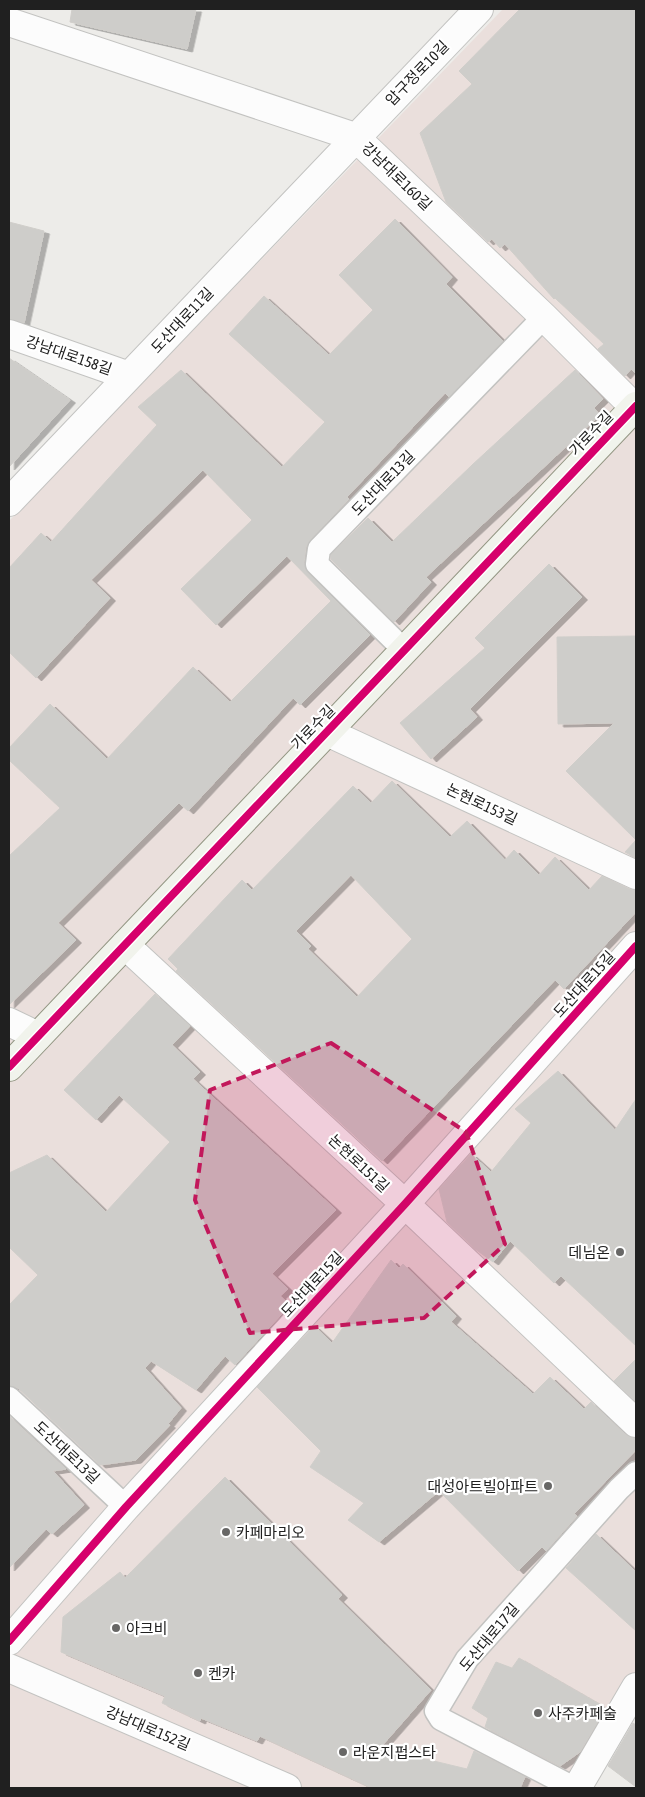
<svg xmlns="http://www.w3.org/2000/svg" width="645" height="1797" font-family="'Asap Condensed','Noto Sans KR',sans-serif">
  <style>
    .commercial { fill: #eadfdc }
    .building { fill: #cecdca; stroke: #d0ceca; fill-rule: evenodd; filter: url(#shadow) }
    .lines { fill: none; stroke-linecap: round; stroke-linejoin: round }
    .lane-casing { stroke: #c3c3c1; stroke-width: 25 }
    .street-casing { stroke: #c3c3c1; stroke-width: 30 }
    .secondary-casing { stroke: #939683; stroke-width: 30 }
    .lane { stroke: #fcfcfc; stroke-width: 22 }
    .street { stroke: #fcfcfc; stroke-width: 28 }
    .secondary { stroke: #f1f3ec; stroke-width: 28 }
    .cycleway-casing { stroke: #fff; stroke-width: 11 }
    .cycleway { stroke: #d6006c; stroke-width: 8 }
    .marked { fill: #c2185b; fill-opacity: 0.2; stroke: #c2185b; stroke-width: 4; stroke-dasharray: 10 6; stroke-linejoin: round }
    .poi-dot { fill: #686766; stroke: #fff; stroke-width: 2 }
    .labels { text-anchor: middle; dominant-baseline: central; stroke-width: 4.5; stroke-linejoin: round; paint-order: stroke }
    .street-label { font-size: 15px; fill: #202020; stroke: #fff }
    .poi-label { font-size: 15px; fill: #202020; stroke: #fff; text-anchor: start }
  </style>
  <defs>
    <filter id="shadow"><feDropShadow dx="5.5" dy="3" stdDeviation="0" flood-color="#0004"/></filter>
  </defs>
  <rect width="100%" height="100%" fill="#edece9"/>
  <path class="commercial" d="M503,9H636V1676L570,1788H9V521Z"/>
  <path class="building" d="M72,9H196L187,49L70,22Z
    M520,9H636V374L631,369L625,376L598,349L604,344L555,298L554,299L505,244L500,248L492,239L488,242L446,202L420,133L472,84L459,71Z
    M395,219L452,277L446,284L503,341L449,397L445,393L347,497L349,499L310,540L306,547L304,563L308,573L370,635L300,705L293,698L188,811L179,803L58,923L76,940L9,1005V856L60,808L9,760V748L50,704L107,759L193,667L230,702L331,601L287,556L216,625L181,589L252,520L203,470L91,580L110,598L36,678L9,652V568L41,533L51,542L157,425L138,407L181,370L282,467L325,422L229,334L264,296L329,355L373,310L339,275Z
    M9,222L44,231L24,323L9,319Z
    M9,358L70,400L9,467Z
    M575,370L603,399L594,408L600,415L426,577L431,582L394,622L331,559V555L368,518L392,542L472,465Z
    M549,564L582,597L470,709L477,717L431,759L400,723L485,648L475,638Z
    M636,636V858L625,852L636,840L566,771L614,723L558,724L557,637Z
    M392,781L450,837L467,821L505,860L514,850L539,875L555,857L589,890L602,876L629,889L636,890V912L564,989L555,980L382,1161L176,971L178,969L168,959L242,880L252,890L353,786L371,803ZM351,875L412,939L357,997L308,949L311,946L296,931Z
    M155,994L190,1026L172,1045L200,1072L193,1079L336,1210L272,1274L288,1289L280,1296L290,1305L235,1365L225,1356L196,1390L151,1361L145,1368L181,1408L168,1424L170,1425L136,1460L100,1465L18,1388L9,1385V1305L38,1275L9,1247V1173L47,1155L106,1212L170,1142L119,1095L96,1120L64,1090Z
    M558,1071L615,1130L636,1099V1346L561,1276L554,1283L510,1241L493,1262L475,1249L447,1222L439,1189L471,1154L491,1172L531,1123L515,1109Z
    M391,1260L399,1268L403,1264L456,1316L451,1322L533,1394L550,1377L584,1409L591,1402L625,1434L632,1438H636V1450L574,1514L577,1516L546,1551L542,1547L518,1571L439,1491L379,1542L348,1520L364,1503L310,1467L321,1451L257,1387L314,1326L332,1343Z
    M636,1359V1402L614,1381Z
    M9,1416L66,1469L53,1471L84,1505L52,1534L46,1529L9,1568Z
    M225,1477L342,1595L338,1599L431,1690L380,1748L467,1769L474,1751L525,1777L520,1788H372L260,1736L257,1741L201,1718L200,1721L162,1703L165,1696L61,1652L63,1617L120,1572L125,1578Z
    M596,1534L636,1572V1631L566,1568Z
    M519,1658L606,1708L580,1752L560,1766L485,1727L488,1718L472,1708L496,1662L512,1668Z
    M633,1723L636,1725V1787L608,1766Z"/>
  <g class="lines">
    <defs>
      <path id="lane" d="M404,650L317,564L319,549L544,317
        M9,1398L126,1507
        M574,1788L441,1719L436,1711L467,1659L619,1489L636,1473"/>
      <path id="street" d="M9,22L355,137L544,317L635,408
        M9,334L129,376
        M9,502L479,9
        M327,732L636,875
        M125,945L405,1204L636,1423
        M9,1022L38,1036
        M9,1641L126,1507L405,1204L636,946
        M9,1668L287,1788
        M577,1788L636,1687"/>
      <path id="secondary" d="M9,1067L636,406"/>
    </defs>
    <use href="#lane" class="lane-casing"/>
    <use href="#street" class="street-casing"/>
    <use href="#secondary" class="secondary-casing"/>
    <use href="#lane" class="lane"/>
    <use href="#street" class="street"/>
    <use href="#secondary" class="secondary"/>
    <defs>
      <path id="cycleway" d="M9,1067L636,406
        M9,1641L126,1507L405,1204L636,946"/>
    </defs>
    <use href="#cycleway" class="cycleway-casing"/>
    <use href="#cycleway" class="cycleway"/>
  </g>
  <path class="marked" d="M331,1043L466,1132L505,1244L424,1318L250,1333L195,1200L210,1090Z"/>
  <g class="poi-dot">
    <circle cx="620" cy="1252" r="5"/>
    <circle cx="548" cy="1486" r="5"/>
    <circle cx="226" cy="1532" r="5"/>
    <circle cx="116" cy="1628" r="5"/>
    <circle cx="198" cy="1673" r="5"/>
    <circle cx="538" cy="1713" r="5"/>
    <circle cx="343" cy="1752" r="5"/>
  </g>
  <g class="labels">
    <g class="street-label">
      <text transform="translate(417 73) rotate(-46)">압구정로10길</text>
      <text transform="translate(397 176) rotate(44)">강남대로160길</text>
      <text transform="translate(182 320) rotate(-47)">도산대로11길</text>
      <text transform="translate(69 355) rotate(19)">강남대로158길</text>
      <text transform="translate(591 433) rotate(-46)">가로수길</text>
      <text transform="translate(383 483) rotate(-46)">도산대로13길</text>
      <text transform="translate(313 727) rotate(-46)">가로수길</text>
      <text transform="translate(482 804) rotate(25)">논현로153길</text>
      <text transform="translate(584 984) rotate(-48)">도산대로15길</text>
      <text transform="translate(359 1163) rotate(43)">논현로151길</text>
      <text transform="translate(312 1284) rotate(-47)">도산대로15길</text>
      <text transform="translate(67 1452) rotate(43)">도산대로13길</text>
      <text transform="translate(489 1637) rotate(-50)">도산대로17길</text>
      <text transform="translate(148 1728) rotate(23)">강남대로152길</text>
    </g>
    <g class="poi-label">
      <text x="610" y="1252" text-anchor="end">데님온</text>
      <text x="538" y="1486" text-anchor="end">대성아트빌아파트</text>
      <text x="236" y="1532">카페마리오</text>
      <text x="126" y="1628">아크비</text>
      <text x="208" y="1673">켄카</text>
      <text x="548" y="1713">사주카페술</text>
      <text x="353" y="1752">라운지펍스타</text>
    </g>
  </g>
  <rect width="645" height="1797" fill="none" stroke="#202020" stroke-width="20"/>
</svg>
